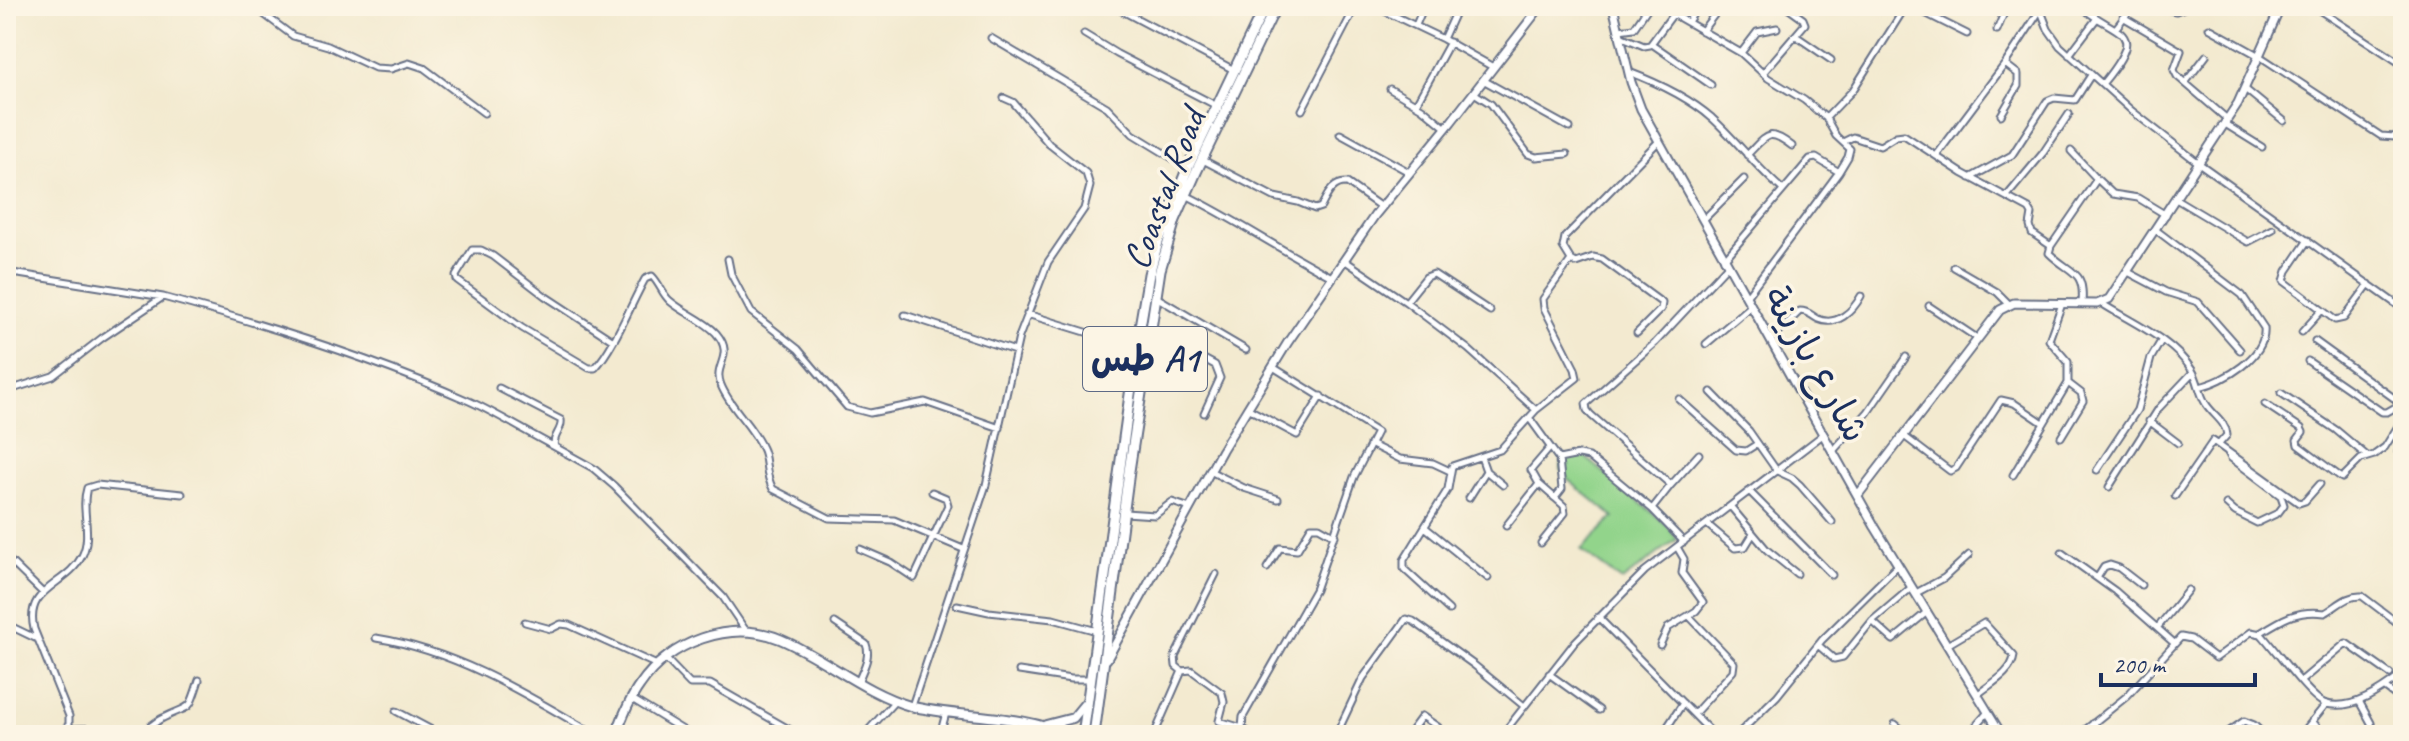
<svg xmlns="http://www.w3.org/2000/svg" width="2409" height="741" font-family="Caveat,'Playpen Sans Arabic',sans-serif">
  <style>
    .green { fill: #92d48b; stroke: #568274; stroke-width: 2 }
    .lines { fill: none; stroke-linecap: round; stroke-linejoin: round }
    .minor-casing { stroke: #677086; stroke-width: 9 }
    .tertiary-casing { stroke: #677086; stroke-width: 11 }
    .secondary-casing { stroke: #677086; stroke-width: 12 }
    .trunk-casing { stroke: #677086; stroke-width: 13 }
    .minor { stroke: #fff; stroke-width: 5 }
    .tertiary { stroke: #fff; stroke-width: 7 }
    .secondary { stroke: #fff; stroke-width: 8 }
    .trunk { stroke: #fff; stroke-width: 9 }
    .labels { text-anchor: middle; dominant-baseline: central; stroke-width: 7; stroke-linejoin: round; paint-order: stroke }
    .shield { fill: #fcf5e5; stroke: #5e6a86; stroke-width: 2 }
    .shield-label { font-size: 36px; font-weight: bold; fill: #1b2f5e }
    .street-label { font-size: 38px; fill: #1b2f5e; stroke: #fcf5e5 }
  </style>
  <rect width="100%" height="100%" fill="#fcf5e5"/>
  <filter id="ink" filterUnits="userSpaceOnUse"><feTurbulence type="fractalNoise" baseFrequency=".0125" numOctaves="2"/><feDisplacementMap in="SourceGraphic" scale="16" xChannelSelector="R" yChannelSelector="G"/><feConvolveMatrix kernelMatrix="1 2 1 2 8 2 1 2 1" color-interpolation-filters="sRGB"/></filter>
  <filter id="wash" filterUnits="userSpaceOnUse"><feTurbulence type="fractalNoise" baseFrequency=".006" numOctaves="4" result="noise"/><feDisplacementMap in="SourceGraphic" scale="32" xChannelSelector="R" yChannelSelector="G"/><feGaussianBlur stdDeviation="1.8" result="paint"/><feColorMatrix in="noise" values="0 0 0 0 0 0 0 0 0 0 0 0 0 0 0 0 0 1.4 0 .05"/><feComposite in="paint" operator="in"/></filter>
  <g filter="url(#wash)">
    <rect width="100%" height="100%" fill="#f3ead0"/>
    <path class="green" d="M1584,456L1666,524L1677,539L1622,581L1581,550L1614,517L1567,479L1561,469L1562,458Z"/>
  </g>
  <g filter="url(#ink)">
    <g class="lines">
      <defs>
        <path id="minor" d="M253,6L293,36L328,46L375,68L391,69L409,63L424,68L484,113
          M1113,6L1234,70
          M1374,6L1443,39L1493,67
          M1525,6L1536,13
          M1911,6L1967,34
          M2039,6L2048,29L2060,46L2132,111L2200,164L2403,309
          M2080,6C2119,38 2148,27 2103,83
          M2152,6L2176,11L2189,6
          M2313,6L2403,65
          M1390,14L1394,6
          M1673,14L1741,53L1768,78L1804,100L1826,118L1836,136L1850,149L1848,157L1839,172L1746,297
          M2123,17L2181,51L2174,70L2177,76L2227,119
          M1688,22L1698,6
          M1416,25L1424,6
          M2116,28L2133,6
          M2209,28L2261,57L2381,136L2395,137L2403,127
          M1619,30L1634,28L1649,6
          M1997,30L2007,6
          M1702,31L1721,6
          M1084,34L1117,54L1217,106
          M1620,36L1644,46L1650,45L1673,14L1675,6
          M1796,36L1831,60
          M991,38L1107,107L1133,134L1187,167
          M1443,39L1458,6
          M1652,44L1711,85
          M1741,53L1757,32L1777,28
          M2069,55L2097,18
          M1629,72C1658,83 1688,97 1712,118C1737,141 1757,168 1783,190
          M1763,73L1805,24L1803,19L1785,6
          M1483,80L1570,128
          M2185,83L2206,56
          M1390,89L1422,108L1446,128
          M2245,89L2284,121
          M1474,93L1491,104L1528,154L1536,157L1567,154
          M1416,104L1450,42
          M1302,110L1356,6
          M2001,115L2018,86V74L2005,64
          M1826,118L1853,90L1906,6
          M2225,124L2262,147
          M1340,134L1409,172
          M1843,142L1853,137L1880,146L1896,136L1904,135L1962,173L2029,209L2032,214L2030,226L2032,233L2051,246L2049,253C2070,274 2085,269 2082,303
          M2071,151L2097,179
          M1747,155C1766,136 1768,127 1792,146
          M1936,156L2005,64L2039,12
          M1203,160L1274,197L1298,202L1315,209L1321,207C1327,196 1332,182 1347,183L1381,207
          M1970,178L2012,155L2047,101L2054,98L2075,100L2091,75
          M1186,195C1236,220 1282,251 1332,277
          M2007,196L2043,153L2069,114
          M2176,199L2248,242L2273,229
          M1703,220L1744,179
          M2156,230L2242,295L2264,328C2267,356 2224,382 2199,387
          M2308,240L2287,271L2284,281L2335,320L2344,318L2369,284
          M2051,246L2097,179L2113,194L2138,198L2166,215
          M728,259L731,274L751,312L798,349L847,407L870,413L925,402L1000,428
          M1344,260L1406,302L1426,277L1434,274L1490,311
          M1571,260L1576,263L1593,257L1602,259L1662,303L1661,309L1637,333
          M1724,260L1810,159L1816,158L1839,172
          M1954,267L1997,292L2009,304
          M6,272L163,297L102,338L53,376L6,391
          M2128,272L2166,292L2198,302L2240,350
          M163,297C267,325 370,357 469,401C498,414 526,432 555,447
          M1156,297L1246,350
          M1406,302L1468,349L1536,410
          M2101,303C2132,323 2172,339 2192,370C2199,381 2199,394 2206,404C2213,415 2226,422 2227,435L2219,444
          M1929,306L1977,338
          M1027,314L1089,333L1136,344
          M905,315L1015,351
          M1150,330L1215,365L1220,378L1204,413
          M2302,332L2322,310
          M612,340L545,296L493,256L481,250H472L456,276L457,280L522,328L589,368H595C614,348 631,304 645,279L652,276C660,284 662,294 670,301C684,313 704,320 716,333C736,356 712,365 721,385C730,408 752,425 762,448C768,459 764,473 773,489L829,518L894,520L963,549
          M1770,340L1800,311C1809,311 1810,315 1818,319C1837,327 1853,311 1861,296
          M2315,341L2402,404
          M1706,344L1751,306
          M2308,361L2382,412H2387L2401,404
          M499,388L561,420C563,430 551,437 555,447L593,468L614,486L723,597L746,631
          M1711,392L1749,431L1777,471L1792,478L1800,485L1832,522
          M2281,393L2336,430L2367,456
          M1679,399L1736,450L1746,451L1757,444
          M2265,404L2301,428L2303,432L2297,440L2298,445L2342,478L2361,459L2374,455L2385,447L2403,418
          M1247,408L1297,435L1321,396
          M1530,419L1559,459L1579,455L1589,457L1652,509L1684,542
          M2149,421L2178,443
          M1904,436L1950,471L1956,468L2001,400L2014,403L2042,422
          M2061,437L2083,401L2081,393L2068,383
          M1370,444L1400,459L1433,463L1450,471
          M1833,451L1868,412L1906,357
          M2398,452L2403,456
          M1481,457L1486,471L1503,485
          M2097,470L2137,410L2151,358L2161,341
          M1210,471L1244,488L1278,499
          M2013,475L2068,383V362L2049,340L2062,304
          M1539,484L1531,470L1549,449
          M1671,485L1699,454
          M2109,487L2159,408L2193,372
          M1750,492L1832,575
          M2175,496L2213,441L2299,503L2305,501L2320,484
          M1469,498L1486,471
          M2226,504L2235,512L2257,523L2278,513L2284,505L2281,496L2231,458L2227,451
          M1731,507L1767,550L1797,574
          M1652,509L1671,485L1591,415L1587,410L1586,404L1655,343L1727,266
          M1125,513L1155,515L1172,502L1190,508
          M1708,525L1735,548L1745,547L1753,534
          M1506,526L1539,484L1555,498
          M1426,528L1488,578
          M1541,543L1565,513L1564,506L1555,498L1562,489L1559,459
          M860,549L890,562L914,578L948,505L946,498L932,492
          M2062,553L2115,591L2174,643
          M6,557L43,593
          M1267,568L1280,548L1297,550L1311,527H1319L1335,536
          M2097,578L2104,567L2110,565L2119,568L2141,585
          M1916,593L1944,578L1969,555
          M957,605L989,612L1053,619L1097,631
          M1449,610L1404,569V560L1448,489L1452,466L1500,450L1536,410L1577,378L1575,369L1544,308L1543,299L1571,260L1563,247L1565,237L1659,141
          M1689,616L1734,663L1733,671L1694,714
          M1598,617L1714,735
          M1872,621L1893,640L1927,612
          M525,622L551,629L561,624L569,625L657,665
          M835,623L866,644C871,657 863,669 858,682
          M6,624L37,639
          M2158,627L2188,590
          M2260,633C2282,619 2298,609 2325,613C2338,606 2346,595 2362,596L2403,627
          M376,638C457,651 526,694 596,735
          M1660,645L1668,628L1696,611L1703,602L1682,573L1684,559L1677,547
          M1818,645L1834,659L1843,657L1872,621L1912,587
          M1947,645L1984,623L2014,656C2012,673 1990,684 1977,695
          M665,658L690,684H710L799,735
          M1019,671L1071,679H1089
          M1182,671L1176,666L1175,656L1216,574
          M1182,671L1191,670L1222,693L1224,702L1219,721L1242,728
          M1549,674L1599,710
          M2301,681L2346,643L2390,674
          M2385,688L2403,701
          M632,699L691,735
          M2359,701L2371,723L2374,735
          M912,706L986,485L1019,337L1048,262L1084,209L1090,186L1086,173L1049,144L1013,102L1004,98
          M396,711L441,735
          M2312,721L2324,735
          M2093,723L2104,735
          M1895,724L1908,735
          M67,730C92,724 121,738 142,731C150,728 156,721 163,718C192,703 188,715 199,680
          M61,735L69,724V716L34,629C24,587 67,586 82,556C93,534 80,510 87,488L97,485L182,494
          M864,735L895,701
          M940,735L946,713
          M1154,735L1182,671
          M1253,735L1242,728L1243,717L1315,590L1354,477L1377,432L1273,367
          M1342,735L1339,729L1363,678L1406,619L1413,621L1474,665L1524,706
          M1408,735L1422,716L1438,727
          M1502,735L1575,642L1645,571L1824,434
          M1662,735L1683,703
          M1737,735L1777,696L1822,640L1898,565
          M1968,735L1988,712
          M2079,735L2127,696L2181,637L2191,639L2216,658L2251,632L2261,634C2274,648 2310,698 2324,703C2351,713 2383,689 2403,674
          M2224,735L2244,721L2254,725L2264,735
          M2301,735L2326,704"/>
        <path id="tertiary" d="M1613,6L1631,82L1641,109L1875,527L2002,735
          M1858,495L2000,310L2014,303L2097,304L2109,299L2238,103L2281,6
          M1107,659L1222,450L1288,342L1375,215L1451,122L1541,6"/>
        <path id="secondary" d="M1046,725L1073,718L1087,701
          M616,735C622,718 629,700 640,685C669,642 730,619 780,639C825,658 863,692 910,706C955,718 1028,714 1065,735"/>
        <path id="trunk" d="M1083,735L1137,344L1149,274L1158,242L1188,167L1265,6
          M1094,735L1129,471L1160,270L1175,220L1197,170L1276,6"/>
      </defs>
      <use href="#minor" class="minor-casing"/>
      <use href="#tertiary" class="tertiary-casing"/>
      <use href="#secondary" class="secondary-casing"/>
      <use href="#trunk" class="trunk-casing"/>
      <use href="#minor" class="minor"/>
      <use href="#tertiary" class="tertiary"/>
      <use href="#secondary" class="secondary"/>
      <use href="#trunk" class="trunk"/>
    </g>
  </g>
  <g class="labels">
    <rect class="shield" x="1083" y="327" width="124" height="64" rx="6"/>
    <g class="shield-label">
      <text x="1145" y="359">طس A1</text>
    </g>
    <g class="street-label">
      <text transform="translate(1164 189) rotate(-69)">Coastal Road</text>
      <text transform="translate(1816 364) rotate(60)">شارع بازينة</text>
    </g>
  </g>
  <rect width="2409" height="741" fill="none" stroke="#fcf5e5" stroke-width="32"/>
  <path d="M2101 673v12h154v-12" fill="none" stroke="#1b2f5e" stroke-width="4"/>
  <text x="2113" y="673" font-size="24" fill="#1b2f5e" stroke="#fcf5e5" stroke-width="6" paint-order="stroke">200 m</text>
</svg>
